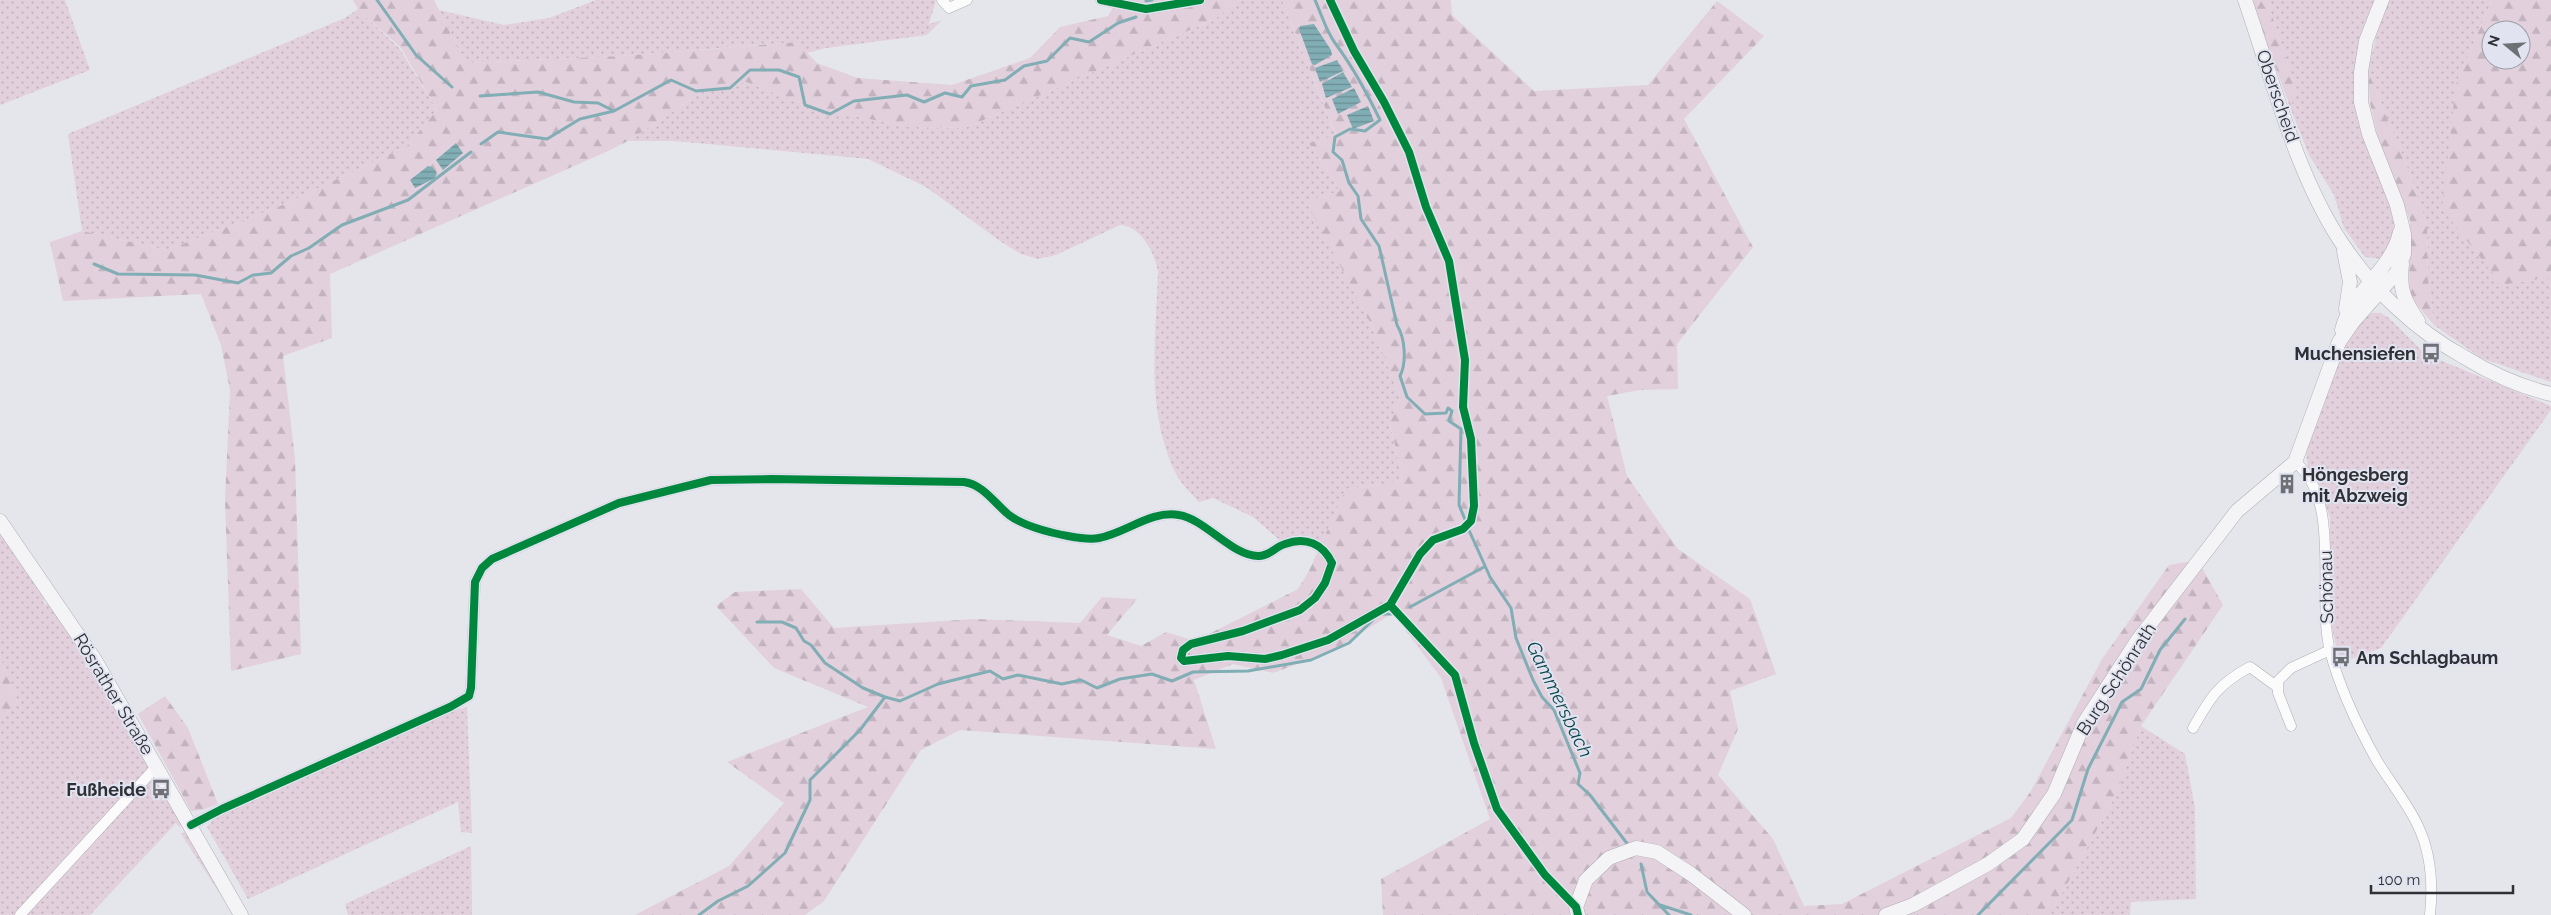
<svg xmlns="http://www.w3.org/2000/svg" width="2551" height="915" font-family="Raleway,sans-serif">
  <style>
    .grass { fill: url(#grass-dots) }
    .forest { fill: url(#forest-firs); fill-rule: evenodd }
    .water { fill: url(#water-rules) }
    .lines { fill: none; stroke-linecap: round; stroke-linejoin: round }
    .stream { stroke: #81adb5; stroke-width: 3 }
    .street-casing { stroke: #aeafb3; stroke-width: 11 }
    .secondary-casing { stroke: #aeafb3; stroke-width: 15 }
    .street { stroke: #fbfbfc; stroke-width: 10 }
    .secondary { stroke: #f4f4f6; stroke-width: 14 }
    .cycleway-casing { stroke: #e1e4f0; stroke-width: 11 }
    .cycleway { stroke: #00873e; stroke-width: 8 }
    .labels { text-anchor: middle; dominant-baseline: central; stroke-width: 4; stroke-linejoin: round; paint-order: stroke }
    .street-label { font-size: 18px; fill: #2f3035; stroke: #e1e4f0 }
    .poi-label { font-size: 18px; font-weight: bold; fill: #2f3035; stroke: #e1e4f0; text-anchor: end }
    .water-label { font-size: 19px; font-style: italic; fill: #0c464c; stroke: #e1e4f0 }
  </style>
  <defs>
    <pattern id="grass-dots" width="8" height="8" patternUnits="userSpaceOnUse" patternTransform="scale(1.25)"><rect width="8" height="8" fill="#e2d0dd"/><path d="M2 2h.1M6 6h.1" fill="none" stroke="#c2b3be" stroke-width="1.8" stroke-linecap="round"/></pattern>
    <pattern id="forest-firs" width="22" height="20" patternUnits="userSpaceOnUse" patternTransform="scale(1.25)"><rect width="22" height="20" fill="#e2d0dd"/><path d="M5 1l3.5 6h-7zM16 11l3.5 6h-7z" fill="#c2b3be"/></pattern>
    <pattern id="water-rules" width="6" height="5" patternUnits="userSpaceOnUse" patternTransform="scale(1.25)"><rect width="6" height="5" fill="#81adb5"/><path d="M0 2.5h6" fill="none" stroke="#6a8d94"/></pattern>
  </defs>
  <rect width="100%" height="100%" fill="#e4e6ec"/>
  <path class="grass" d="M0,0H65L90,70L0,105Z
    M596,0H936L929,24L942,20L927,35L826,48L807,53L796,42L621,56L466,63L439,10L504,25L549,18Z
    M1239,0H1282L1336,136L1309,143L1340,191L1307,201L1372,326L1400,397L1390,424L1403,481L1346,489L1320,547L1283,543L1253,517L1213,498L1199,502C1191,493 1180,483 1175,472C1145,408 1156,339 1158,271C1154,252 1141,226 1120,225L1056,255L1038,259L1021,254L1000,241L926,187L868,159L675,141H628L705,90L746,82L813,108L910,127L965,128L1215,19Z
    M2267,0H2374L2361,33L2354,74L2394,223L2392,242L2381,259L2365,257L2344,228L2334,195L2309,155L2290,107L2297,93Z
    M2390,0H2492L2456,84L2502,285L2551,277V382L2481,358L2434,325L2428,278L2427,226L2410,174L2368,71L2382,13Z
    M358,9L400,49L437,110L407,146L278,207L167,250L82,231L68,134L345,18Z
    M2373,313H2381L2389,318L2425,354L2551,406V410L2381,648L2340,663L2330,620V517L2320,490L2308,468L2306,450L2337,360L2362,320Z
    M0,532L46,597L43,601L45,605L51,602L89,659L85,666L86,668L94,666L149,764L146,773L17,915H0V720L18,702L0,657Z
    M467,707L472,833L461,832L458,802L248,899L207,827L216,817L450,711Z
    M2141,726L2185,754L2195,808L2196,899L2131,902L2130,915H2050L2116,795Z
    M155,772L185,821L179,827L176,823L90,915H24Z
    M189,830L230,909L181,834Z
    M471,846L472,915H348L345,904Z"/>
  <path class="forest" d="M353,0H434L466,63L621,56L797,42L817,63L858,78L952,85L1030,58L1060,27L1108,16L1117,0H1239L1215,19L965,128L910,127L813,108L746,82L705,90L628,141L608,151L330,274L332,338L283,356L295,459L301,654L231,671L225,500L230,390L221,345L201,294L63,301L50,242L82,231L167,250L278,207L407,146L437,110L401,48L358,9Z
    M1282,0H1451L1452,15L1534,91L1648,85L1717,1L1764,36L1684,119L1753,247L1677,344L1678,389L1640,390L1607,396L1627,476L1678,549L1750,599L1776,674L1730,691L1738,729L1718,775L1773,839L1804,906L1842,904L2011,818L2031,791L2102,659L2169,565L2193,561L2201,566L2223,605L2141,726L2116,795L2050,915H1383L1381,879L1490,819L1441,678L1393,613L1334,650L1273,673L1233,664L1194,680L1216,749L960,730L921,750L824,901L805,915H635L729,866L784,803L727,762L868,707L774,668L716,606L735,592L801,589L834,628L975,619L1080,623L1102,597L1137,599L1107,635L1141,646L1166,632L1195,641L1298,589L1309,571L1346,489L1403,481L1390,423L1400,397L1372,326L1306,201L1340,191L1309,143L1336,135Z
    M2251,0H2267L2297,93L2290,107Z
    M2492,0H2551V277L2502,285L2442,209L2456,84ZM2491,30H2521V60H2491Z
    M2368,71L2410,174L2427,226L2428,278L2434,325L2409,296L2410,221L2377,134L2370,103Z
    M0,657L18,702L0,720Z
    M165,696L188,728L218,804L202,810L191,811L138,714Z"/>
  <path class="water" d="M1314,24L1331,50L1332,55L1315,65L1312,64L1299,29L1300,26Z
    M1337,60L1343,71L1320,82L1315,68Z
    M1343,72L1352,87L1326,98L1322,84Z
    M1354,88L1361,102L1338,114L1332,99Z
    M1368,106L1374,121L1353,129L1347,115Z
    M456,143L463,153L443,170L436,160Z
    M428,166L432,167L437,173L435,178L415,188L410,180Z"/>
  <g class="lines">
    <path class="stream" d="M377,0L416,55L452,87
      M1315,0C1321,13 1326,31 1335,43C1353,67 1367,93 1380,120L1365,131L1350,129L1335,137L1333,152L1342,160L1349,183L1358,196L1361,219L1379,246L1397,325C1405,338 1407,362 1400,376L1407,397L1425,414L1446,413L1448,408L1452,411L1449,421L1461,429L1459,505L1466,522
      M1146,1L1152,0
      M480,96L538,92L574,102L598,103L614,111L671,80L696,91L730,88L750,70H779L799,77L805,105L830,114L854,101L907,95L924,102L945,93L962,97L971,86L1005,80L1024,66L1047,61L1070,38L1089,42L1118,23L1136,17
      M481,144L498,132L547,139L580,119L614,111
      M94,264L118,274L195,275L238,283L253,275L271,273L291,256L309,248L342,225L408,200L471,152
      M1468,528L1490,577L1511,608L1516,638L1533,680L1542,697L1554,710L1580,773L1578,784L1590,795L1629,846
      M1410,607L1484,567
      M1382,614H1393
      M757,622H782L796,628L804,641L811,645L825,663L863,688L885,697
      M1641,864L1647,892L1669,915
      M1660,905L1691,915
      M699,915L718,901L748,886L785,853L810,800V780L860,730L885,697L900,701L938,684L990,671L1003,679L1018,675L1062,684L1081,680L1097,688L1120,679L1152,674L1172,681L1193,672L1248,671L1311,660L1349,643L1373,620
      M1978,915L2072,820L2088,769L2122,702L2141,689L2160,650L2185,619"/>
    <defs>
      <path id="street" d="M942,0L949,8L967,0
        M1101,0L1146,9L1200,0
        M2295,462C2343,500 2316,597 2330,651C2340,689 2357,725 2376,759C2389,781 2407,802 2418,826C2431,853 2433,886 2430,915
        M2291,726L2278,693V681L2291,668L2330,650
        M2193,728C2210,698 2218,684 2250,667L2276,686
        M191,825L222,809L450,707L469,696L471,688L475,582L482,568L492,559L619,503L711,480L772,479L964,482C984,485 994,503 1009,515C1017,521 1027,525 1036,528C1051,533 1085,541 1099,538C1126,533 1151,510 1179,515C1205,519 1233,557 1259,556C1270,556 1275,547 1285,544C1306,536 1323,544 1332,563L1325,583L1315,598L1300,610L1243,631L1191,644L1183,650L1181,658L1184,661L1228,656L1265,659L1282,655L1328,640L1390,605
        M20,915L157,766"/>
      <path id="secondary" d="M2245,0C2272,78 2296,174 2341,242C2372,289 2415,330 2464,357C2490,373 2521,387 2551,394
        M2344,251L2350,282L2346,309
        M2402,264C2399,290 2404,300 2418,321
        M2342,330C2351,291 2391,272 2400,232
        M0,521L95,660L241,915
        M1578,915L1576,907L1586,880L1609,858L1636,848L1657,852L1691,874L1744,915
        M1886,915L1913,905L1988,864L2023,839L2054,794L2084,723L2137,641L2237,511L2295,462L2339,342L2353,322L2397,272L2404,254V234L2397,205L2369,134L2361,102V72L2366,41L2382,0"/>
    </defs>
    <use href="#street" class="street-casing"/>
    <use href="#secondary" class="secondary-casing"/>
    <use href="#street" class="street"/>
    <use href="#secondary" class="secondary"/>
    <defs>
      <path id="cycleway" d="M1101,0L1146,9L1200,0
        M1330,0L1354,51L1384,102L1409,152L1426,207L1449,261L1465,360L1463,407L1471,439L1474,506L1471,521L1463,529L1433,540L1420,554L1390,605
        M1390,605L1455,675L1474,743L1497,809L1545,875L1576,907L1578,915
        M191,825L222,809L450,707L469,696L471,688L475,582L482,568L492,559L619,503L711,480L772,479L964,482C984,485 994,503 1009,515C1017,521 1027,525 1036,528C1051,533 1085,541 1099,538C1126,533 1151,510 1179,515C1205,519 1233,557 1259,556C1270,556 1275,547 1285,544C1306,536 1323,544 1332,563L1325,583L1315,598L1300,610L1243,631L1191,644L1183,650L1181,658L1184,661L1228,656L1265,659L1282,655L1328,640L1390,605"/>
    </defs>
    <use href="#cycleway" class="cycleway-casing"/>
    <use href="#cycleway" class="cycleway"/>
  </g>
  <defs>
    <symbol id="bus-bare" viewBox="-9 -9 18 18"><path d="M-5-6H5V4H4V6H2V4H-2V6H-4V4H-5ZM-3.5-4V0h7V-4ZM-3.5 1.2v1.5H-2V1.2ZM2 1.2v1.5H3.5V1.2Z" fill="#6e7075" stroke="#e1e4f0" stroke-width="2.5" paint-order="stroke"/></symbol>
    <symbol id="building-bare" viewBox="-9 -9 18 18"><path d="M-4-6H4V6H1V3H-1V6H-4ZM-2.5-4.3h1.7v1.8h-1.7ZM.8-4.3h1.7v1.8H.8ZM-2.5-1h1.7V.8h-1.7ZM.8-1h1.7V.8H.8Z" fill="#6e7075" stroke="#e1e4f0" stroke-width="2.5" paint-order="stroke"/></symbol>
  </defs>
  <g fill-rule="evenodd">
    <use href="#bus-bare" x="2417" y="339" width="28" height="28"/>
    <use href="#building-bare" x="2273" y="470" width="28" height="28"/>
    <use href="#bus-bare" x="2327" y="643" width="28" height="28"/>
    <use href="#bus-bare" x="147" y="775" width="28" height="28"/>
  </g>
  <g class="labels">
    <g class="street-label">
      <text transform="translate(2278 96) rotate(71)">Oberscheid</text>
      <text transform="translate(2326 587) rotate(-91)">Schönau</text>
      <text transform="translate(2116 679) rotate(-57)">Burg Schönrath</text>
      <text transform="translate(114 694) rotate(59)">Rösrather Straße</text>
    </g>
    <g class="poi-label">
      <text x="2416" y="353">Muchensiefen</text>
      <text x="2302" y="474" text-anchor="start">Höngesberg<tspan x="2302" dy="21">mit Abzweig</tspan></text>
      <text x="2356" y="657" text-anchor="start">Am Schlagbaum</text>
      <text x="146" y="789">Fußheide</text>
    </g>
    <g class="water-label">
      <text transform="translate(1560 699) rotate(64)">Gammersbach</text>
    </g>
  </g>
  <g transform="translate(2506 45) rotate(288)"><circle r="24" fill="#e1e4f0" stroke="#9a9ca5"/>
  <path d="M0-4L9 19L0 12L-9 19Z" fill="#6e7075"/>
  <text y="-8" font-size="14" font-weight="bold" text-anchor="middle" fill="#2f3035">N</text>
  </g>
  <path d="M2371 885v8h142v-8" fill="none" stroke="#2f3035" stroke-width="2.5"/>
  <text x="2378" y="885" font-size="15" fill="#2f3035" stroke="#e1e4f0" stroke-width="4" paint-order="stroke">100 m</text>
</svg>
